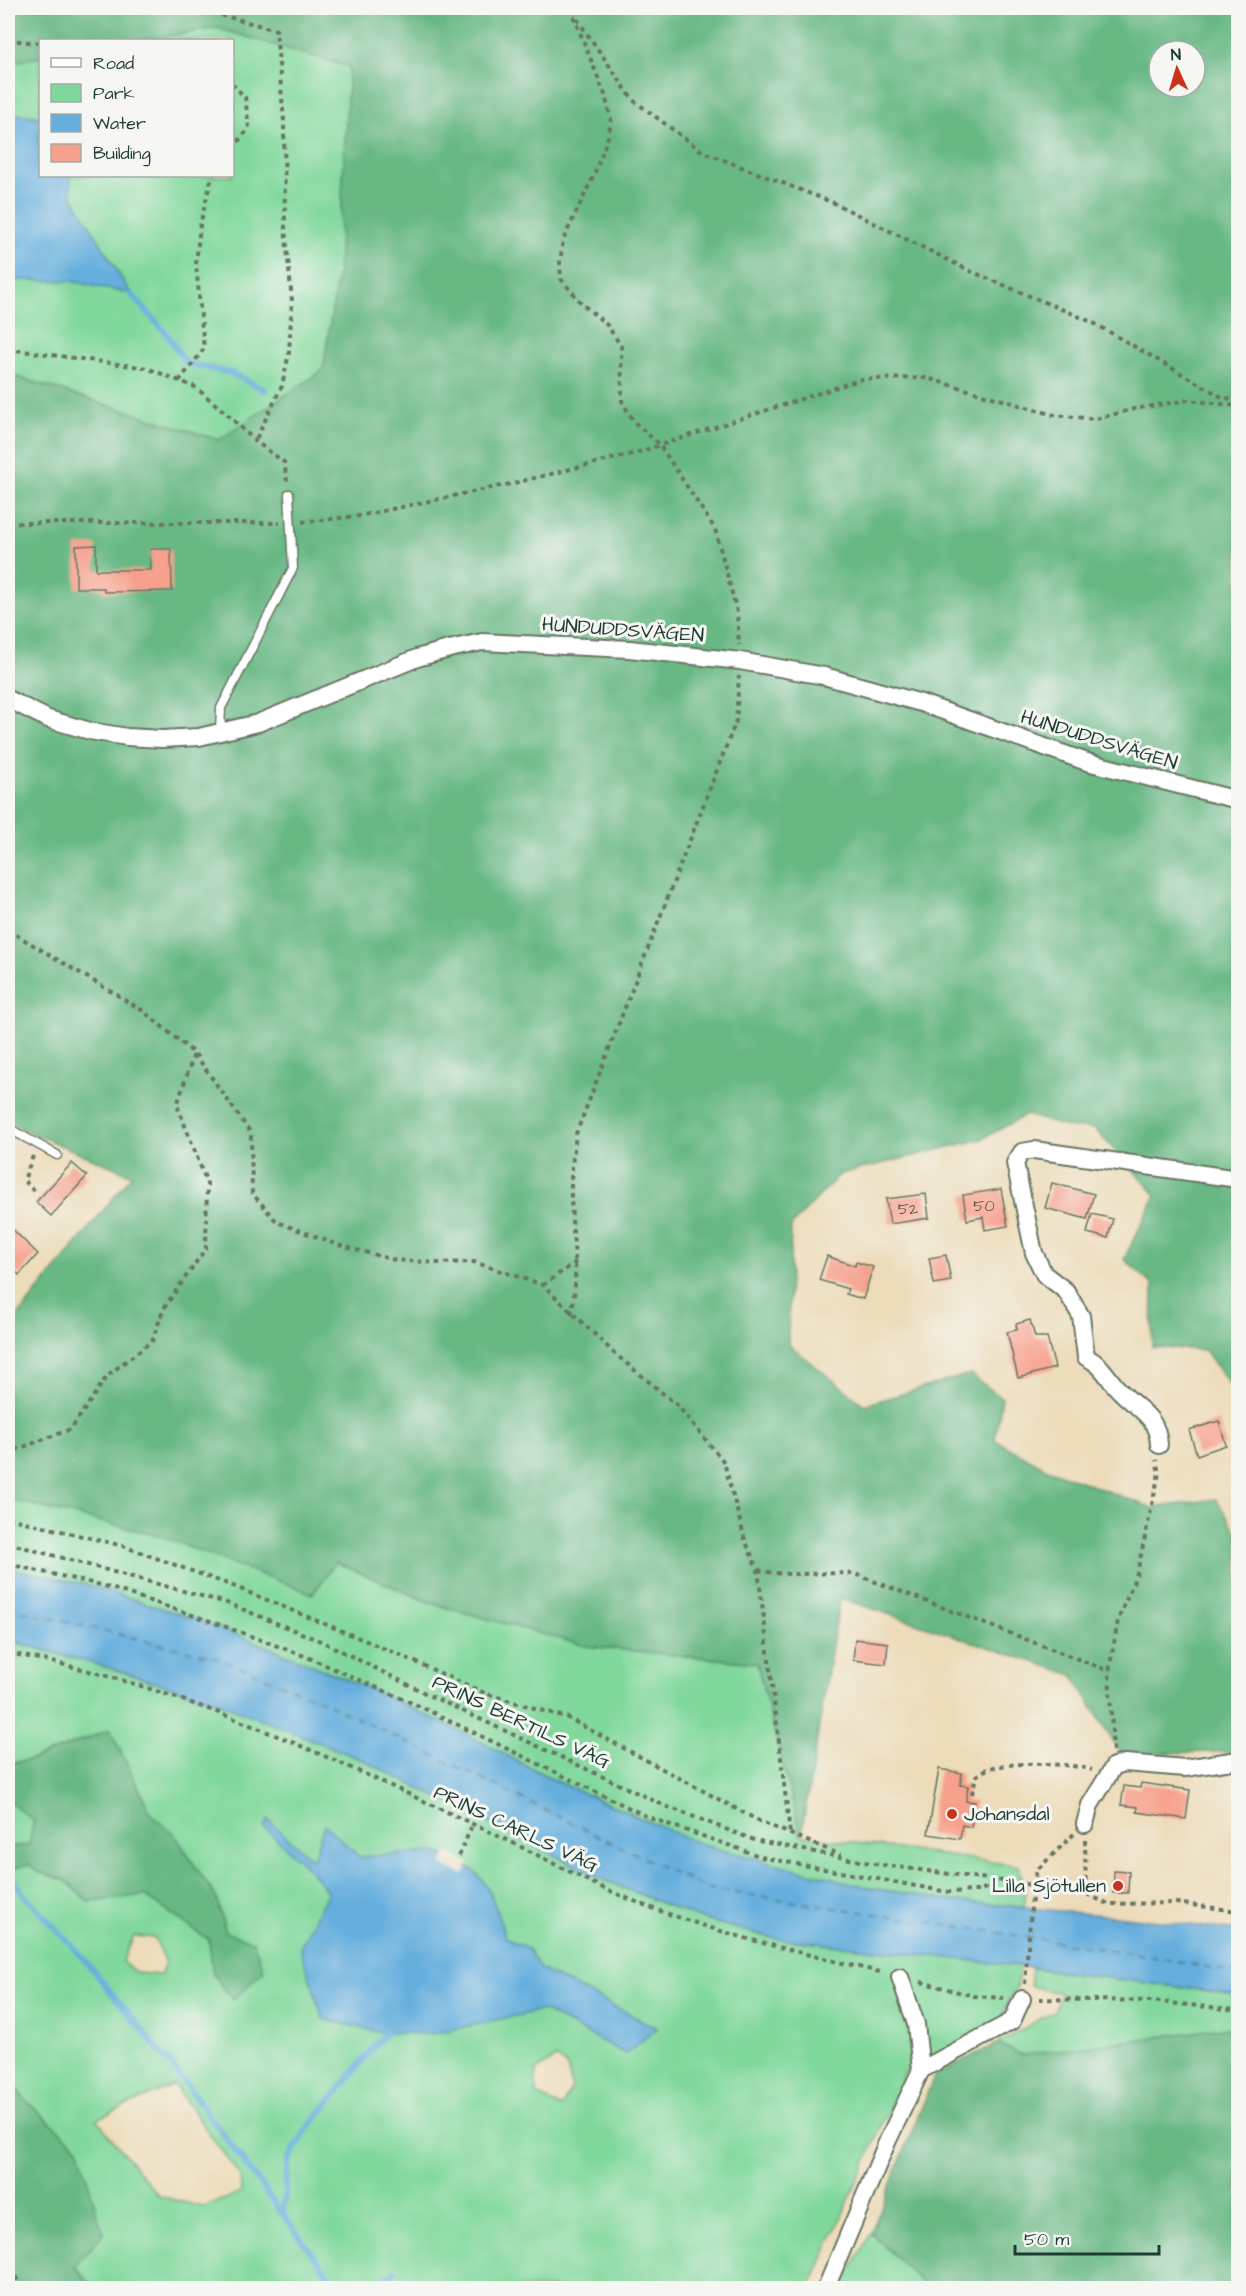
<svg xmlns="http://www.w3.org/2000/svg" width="1246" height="2296" font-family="'Architects Daughter',sans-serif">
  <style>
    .green { fill: #81d89c; stroke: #508a68; stroke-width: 1.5; fill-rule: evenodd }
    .forest { fill: #68b884; stroke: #447a5c; stroke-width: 1.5; fill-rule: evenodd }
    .water { fill: #65aedd; stroke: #427688; stroke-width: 1.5 }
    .pier { fill: #eddcb9 }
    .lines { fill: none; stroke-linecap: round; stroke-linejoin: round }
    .stream { stroke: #65aedd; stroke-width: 6 }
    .ferry { stroke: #345f67; stroke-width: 1.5; stroke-dasharray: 8 6; stroke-linecap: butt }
    .building { fill: #f7a18d }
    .lane-casing { stroke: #677563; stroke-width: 11 }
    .street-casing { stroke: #677563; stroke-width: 20 }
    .path { stroke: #677563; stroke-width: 4; stroke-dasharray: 4.5 4.5; stroke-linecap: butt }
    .lane { stroke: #fff; stroke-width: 8 }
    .street { stroke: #fff; stroke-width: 16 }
    .poi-dot { fill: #c8321e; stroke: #f6f6f2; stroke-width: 2 }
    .labels { text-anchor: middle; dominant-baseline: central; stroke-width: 6; stroke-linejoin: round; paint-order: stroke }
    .number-label { font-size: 16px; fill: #55564a }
    .street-label { font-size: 20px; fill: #1f3d34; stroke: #f6f6f2 }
    .poi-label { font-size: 20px; fill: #1f3d34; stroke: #f6f6f2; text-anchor: start }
  </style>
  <rect width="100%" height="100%" fill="#f6f6f2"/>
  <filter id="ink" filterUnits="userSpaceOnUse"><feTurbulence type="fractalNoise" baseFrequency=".0167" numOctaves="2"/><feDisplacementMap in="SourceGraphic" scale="12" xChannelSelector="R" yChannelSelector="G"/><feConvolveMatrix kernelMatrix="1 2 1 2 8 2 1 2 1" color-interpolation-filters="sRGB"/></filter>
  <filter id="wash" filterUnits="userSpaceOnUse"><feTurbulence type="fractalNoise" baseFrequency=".008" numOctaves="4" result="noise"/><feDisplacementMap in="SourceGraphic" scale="24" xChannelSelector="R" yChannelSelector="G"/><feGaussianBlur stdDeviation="1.35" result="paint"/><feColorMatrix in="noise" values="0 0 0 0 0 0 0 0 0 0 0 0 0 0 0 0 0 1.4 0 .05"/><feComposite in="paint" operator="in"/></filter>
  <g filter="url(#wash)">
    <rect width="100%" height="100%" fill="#eddcb9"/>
    <path class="green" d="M217,28L349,66L338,273L323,370L219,440L8,374V63L40,57V176H232V40H140Z
      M8,1499L160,1536L336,1562L431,1603L586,1646L757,1663L801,1835L1019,1866L1026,1893L1024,1907L954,1901L871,1888L702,1845L556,1781L460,1731L359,1684L255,1642L198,1620L88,1585L8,1568Z
      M8,1640L106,1667L210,1699L361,1759L604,1880L699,1918L772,1938L1020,1966L1018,1984L1004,2011V2020L906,2070L810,2288H94L75,2266L78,2147L23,2098L8,2075V1870L29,1864L38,1872L65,1880L89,1902L144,1895L209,1940L213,1974L253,1941L226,1933L216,1897L174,1834L152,1816L110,1730L33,1759L8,1764ZM134,1936L155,1938L165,1961L161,1975L137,1973L122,1962ZM556,2058L567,2066L572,2088L561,2108L536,2094V2071ZM174,2085L240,2176L241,2193L203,2207L159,2196L96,2119Z
      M8,1800L34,1821L29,1845L8,1847Z
      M1032,1968L1238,1995V2026L1023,2055L997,2044L1054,2011L1061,1993L1030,1986Z
      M871,2233L928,2288H841Z"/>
    <path class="forest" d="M8,8H1238V1396L1205,1350L1152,1347L1153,1285L1124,1259L1156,1195L1095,1129L1067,1127L1026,1115L982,1139L840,1174L791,1226L788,1344L864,1405L970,1374L1002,1398L995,1440L1047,1469L1153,1508L1216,1499L1238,1534V1752L1120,1753L1073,1675L840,1598L801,1836L757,1663L586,1646L431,1603L336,1562L313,1594L160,1536L8,1499V1328L132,1175L8,1123V374L219,440L323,370L338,273L349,67L217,28L140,40H40V57L8,63ZM1159,51H1195V87H1159Z
      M110,1730L152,1816L174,1834L216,1897L226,1933L253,1941L264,1970L233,2000L213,1974L209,1940L144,1895L89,1902L65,1880L38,1872L29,1864L8,1870V1847L29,1845L34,1821L8,1800V1764L33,1759Z
      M1238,2026V2288H928L871,2233L935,2074L997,2044L1023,2055Z
      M8,2075L23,2098L78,2147L103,2234L75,2266L94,2288H8Z"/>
    <path class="water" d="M20,114L40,117V176H71V194L131,294L71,281L8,280V119Z
      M8,1568L88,1585L198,1620L255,1642L359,1684L460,1731L556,1781L702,1845L871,1888L954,1901L1125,1917L1238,1931V1995L1020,1966L772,1938L699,1918L604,1880L361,1759L210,1699L106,1667L8,1640Z
      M268,1820L313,1860L324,1824L360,1857L433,1852C443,1854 450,1857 460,1862C491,1877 495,1906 505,1937L528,1949L540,1969L657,2028L626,2054L543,2010L431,2034L379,2032L323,2019L300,1948L328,1892L311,1871L264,1827Z"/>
    <path class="pier" d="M447,1852L469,1863L463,1875L441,1864Z"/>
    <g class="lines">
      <path class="stream" d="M131,294L167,334L186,363L231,373L265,390
        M8,1873L23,1894L77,1951L172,2066L338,2288
        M283,2212L288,2160L305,2132L386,2032
        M375,2288L395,2271"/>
      <path class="ferry" d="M8,1608L218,1658L320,1700L705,1888L1144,1955L1238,1973"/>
    </g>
    <g id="blocks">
      <path class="building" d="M96,545V570H151L150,549H171L172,591L104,592V588H76V546Z
        M72,1163L87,1176L51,1216L36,1202Z
        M1052,1183L1094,1194L1087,1219L1045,1208Z
        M1001,1189L1008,1226L985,1230L983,1217L967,1220L963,1195Z
        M926,1194L929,1218L890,1224L886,1199Z
        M1092,1214L1113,1219L1108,1238L1087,1233Z
        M8,1225L38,1254L19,1275L8,1264Z
        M946,1255L951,1281L934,1284L929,1258Z
        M827,1256L855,1266L856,1262L873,1267L863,1299L846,1294L848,1289L819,1280Z
        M1030,1320L1035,1337H1047L1055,1368L1018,1378L1007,1332L1017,1330L1016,1324Z
        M1219,1421L1226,1445L1197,1455L1189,1430Z
        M855,1639L888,1643L886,1664L853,1660Z
        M939,1769L962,1773L960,1785L968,1786L966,1801L975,1802L971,1827L962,1825L960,1839L928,1834Z
        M1141,1783L1190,1790L1186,1819L1137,1812L1138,1807L1121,1805L1124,1786L1140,1788Z
        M1114,1871L1129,1872L1128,1893H1113Z"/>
    </g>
  </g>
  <g filter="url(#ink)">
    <use href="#blocks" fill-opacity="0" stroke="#677563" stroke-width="1.5"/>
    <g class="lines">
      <defs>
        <path id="lane" d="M220,733L221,708L293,568L289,494
          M8,1128L57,1155"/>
        <path id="street" d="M8,699L48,719L90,731L127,737L162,739L199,737L258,723L417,658L449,649L482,642L629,649L740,661L824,676L921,703L1087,762L1238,800
          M1159,1445C1158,1416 1137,1409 1119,1390C1106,1377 1104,1366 1086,1357L1081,1316L1066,1291L1044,1274L1034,1253L1015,1163L1022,1152L1034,1150L1238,1179
          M1085,1824L1090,1805L1114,1766L1125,1763L1185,1768L1238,1760
          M900,1977L916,2024L921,2070
          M826,2288L888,2140L921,2070L1012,2021L1022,1999"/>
      </defs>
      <use href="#lane" class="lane-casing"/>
      <use href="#street" class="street-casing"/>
      <path class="path" d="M195,8L276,30L284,121L285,227L292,301L289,353L282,386L255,441
        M570,8L605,95L611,120L608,137L594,175L563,240L560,263L561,279L582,304L607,325L621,346L622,401L634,422L659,444L715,529L737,612L739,645
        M577,19L633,100L703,152L834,203L970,271L1092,322L1222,397L1238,401
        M8,40L40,43
        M232,84L245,97L249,128L232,149
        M8,349L147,368L195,387L227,414L255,441L284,462L287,481
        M179,381L204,349L196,264L200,225L212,176
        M302,522L359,516L510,484L636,453L862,379L927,378L1054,415L1095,419L1134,409L1188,400L1238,406
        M8,523H280
        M8,930L142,1010L195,1054L251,1133L252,1193L277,1222L338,1245L395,1260L439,1263L474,1262L543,1285L614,1353L677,1405L724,1462L745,1540L758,1570L790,1833
        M33,1156L24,1180L35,1192
        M543,1285L576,1262
        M571,1314C581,1270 570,1229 571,1185C571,1168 574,1151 576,1134L736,721L739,676
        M8,1455L10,1452L71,1429L108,1375L152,1341L164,1308L206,1248L207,1183L177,1105L194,1054
        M8,1518L123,1546L233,1586L400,1655L487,1694L568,1718L759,1821L841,1855
        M8,1543L227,1603L323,1642L435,1698L663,1805L754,1840L875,1864L1033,1885L1086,1894L1109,1904L1176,1903L1238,1911
        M8,1564L105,1586L210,1621L307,1657L419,1706L648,1817L765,1858L948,1892L977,1891L992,1886L996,1879
        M758,1570C789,1578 823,1571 855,1574L1109,1671
        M8,1653C180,1684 338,1761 496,1835C531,1851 565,1870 601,1887C692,1928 788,1950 884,1973
        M1113,1751L1109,1671L1118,1620L1137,1573L1159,1473L1156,1460
        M972,1794L976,1776C980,1774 984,1770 988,1769C1009,1761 1071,1763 1092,1770
        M1085,1840L1086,1894
        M459,1856L472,1825
        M921,1982L974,1996L1004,1998
        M1025,1984L1033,1885L1037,1870L1074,1834
        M1039,1999L1150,2001L1238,2010
        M8,2260L21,2288"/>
      <use href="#lane" class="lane"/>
      <use href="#street" class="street"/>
    </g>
  </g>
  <g class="poi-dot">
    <circle cx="952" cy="1814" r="6"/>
    <circle cx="1118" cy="1886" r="6"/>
  </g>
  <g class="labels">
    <g class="number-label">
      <text x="984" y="1206">50</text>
      <text x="908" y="1209">52</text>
    </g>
    <g class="street-label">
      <text transform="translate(623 630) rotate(4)">HUNDUDDSVÄGEN</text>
      <text transform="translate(1099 740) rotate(17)">HUNDUDDSVÄGEN</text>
      <text transform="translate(521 1722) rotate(25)">PRINS BERTILS VÄG</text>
      <text transform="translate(516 1829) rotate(25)">PRINS CARLS VÄG</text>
    </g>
    <g class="poi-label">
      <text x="964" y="1814">Johansdal</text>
      <text x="1106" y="1886" text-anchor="end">Lilla Sjötullen</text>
    </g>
  </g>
  <rect width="1246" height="2296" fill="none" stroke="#f6f6f2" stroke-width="30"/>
  <rect x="39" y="39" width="195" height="138" fill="#f6f6f2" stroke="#a0aca6" stroke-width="1.5"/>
  <rect x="51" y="58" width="30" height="9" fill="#ffffff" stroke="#a0aca6" stroke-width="1.5"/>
  <text x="93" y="69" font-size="18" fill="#1f3d34">Road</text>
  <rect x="51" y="84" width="30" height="18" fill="#81d89c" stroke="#a0aca6" stroke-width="1.5"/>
  <text x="93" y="99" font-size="18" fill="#1f3d34">Park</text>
  <rect x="51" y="114" width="30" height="18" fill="#65aedd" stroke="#a0aca6" stroke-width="1.5"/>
  <text x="93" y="129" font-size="18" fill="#1f3d34">Water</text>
  <rect x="51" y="144" width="30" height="18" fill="#f7a18d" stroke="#a0aca6" stroke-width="1.5"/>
  <text x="93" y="159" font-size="18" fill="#1f3d34">Building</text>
  <g transform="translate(1177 69) rotate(356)"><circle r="28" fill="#f6f6f2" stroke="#a0aca6" stroke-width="1.5"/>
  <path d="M0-4.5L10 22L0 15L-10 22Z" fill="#c8321e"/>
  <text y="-9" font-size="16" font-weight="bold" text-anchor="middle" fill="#1f3d34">N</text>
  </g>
  <path d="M1015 2245v9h144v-9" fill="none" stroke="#1f3d34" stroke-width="3"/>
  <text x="1024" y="2245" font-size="18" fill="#1f3d34" stroke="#f6f6f2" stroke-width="4.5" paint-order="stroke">50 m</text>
</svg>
